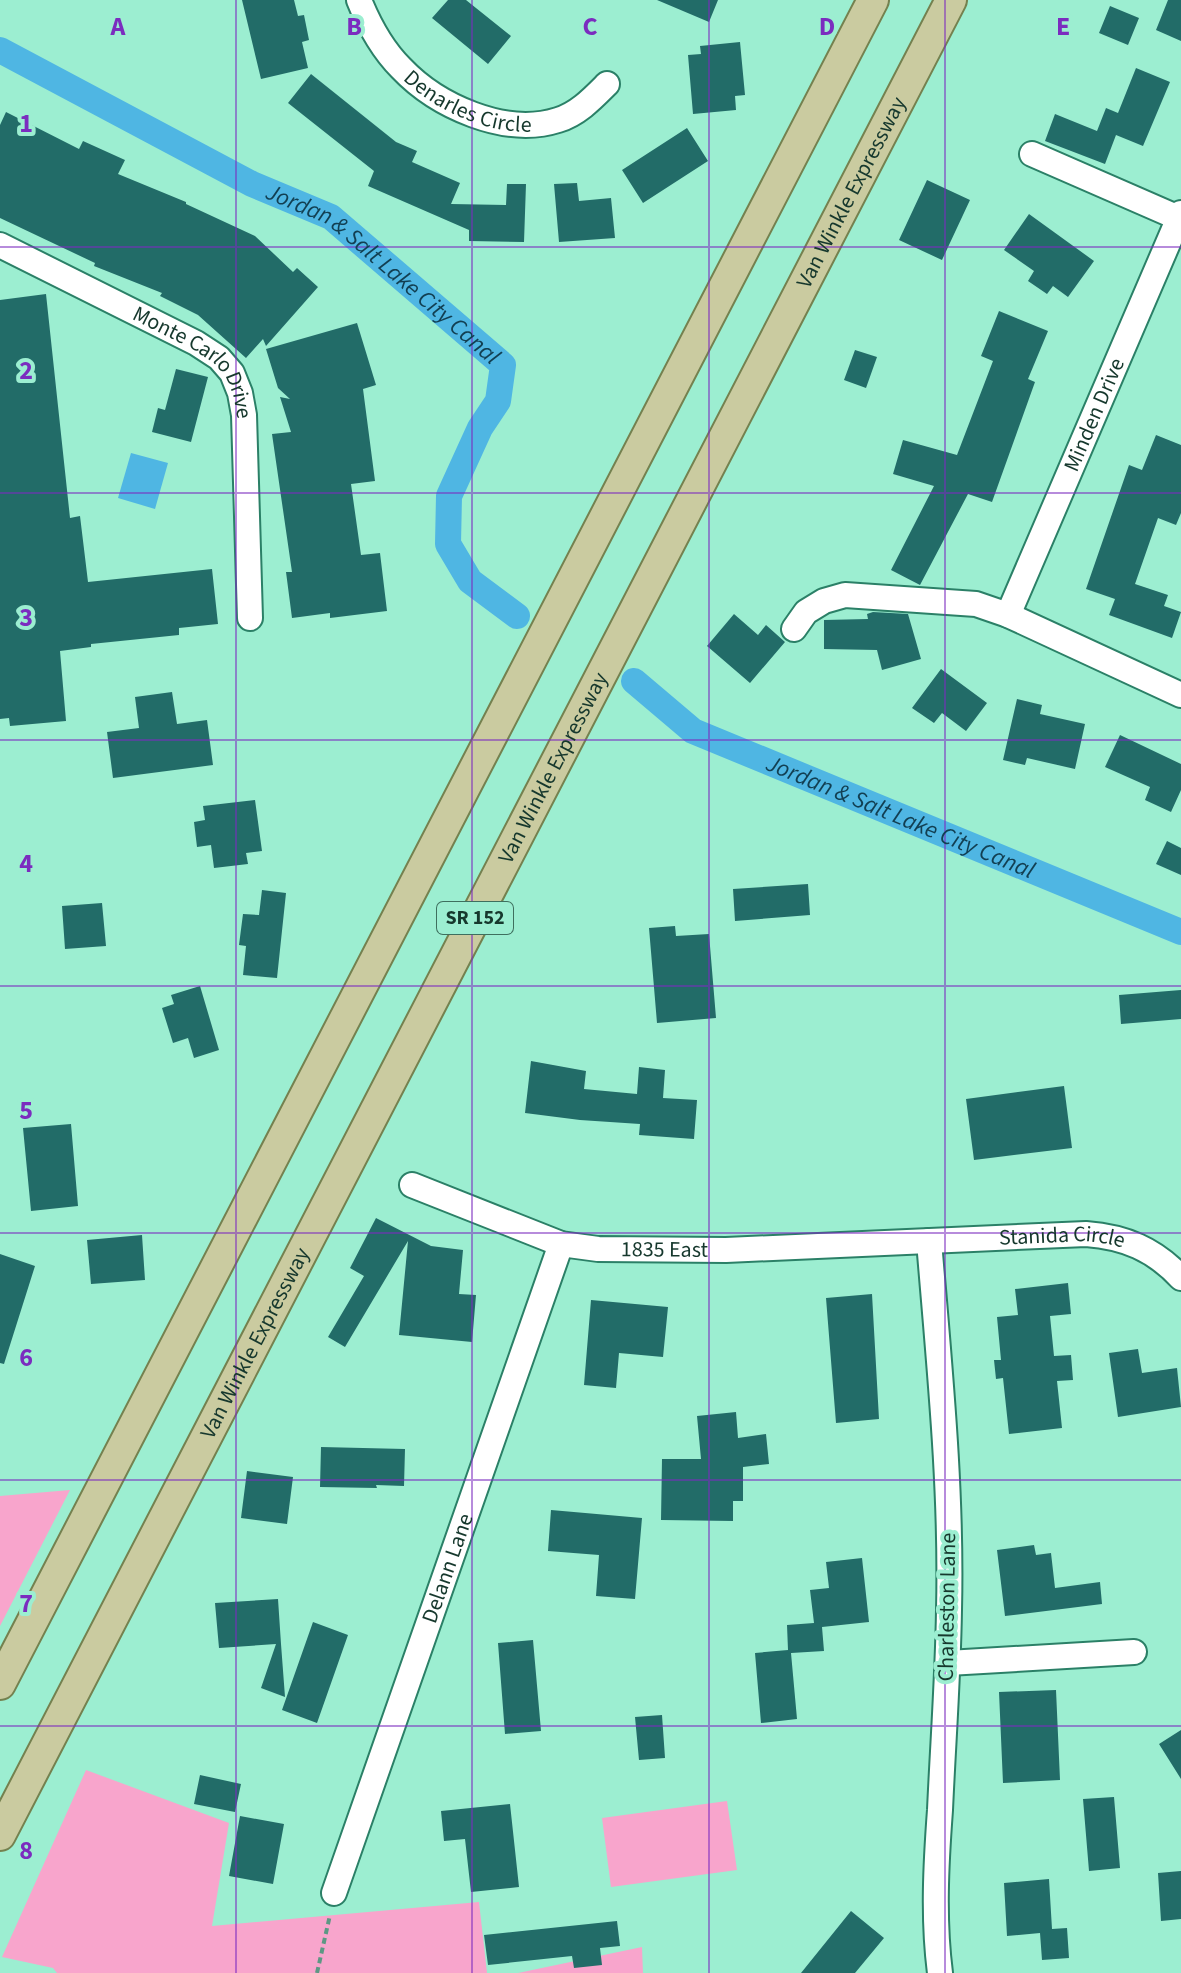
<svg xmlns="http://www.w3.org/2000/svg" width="1181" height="1973" font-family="'Source Sans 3',sans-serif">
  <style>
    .green { fill: #f8a5cc }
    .water { fill: #4fb6e3 }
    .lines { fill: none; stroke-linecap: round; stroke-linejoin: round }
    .canal { stroke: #4fb6e3; stroke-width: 26 }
    .building { fill: #226c68 }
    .minor-casing { stroke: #2b8067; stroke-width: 28 }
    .major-casing { stroke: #74814f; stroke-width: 34 }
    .path { stroke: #5d9884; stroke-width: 4; stroke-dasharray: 6 4; stroke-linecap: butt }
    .minor { stroke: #fff; stroke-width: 24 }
    .major { stroke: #cacba0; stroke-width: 30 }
    .grid { fill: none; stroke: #7b2cbf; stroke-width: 2; stroke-opacity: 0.55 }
    .labels { text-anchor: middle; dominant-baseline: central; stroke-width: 8; stroke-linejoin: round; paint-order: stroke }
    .shield { fill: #9ceed1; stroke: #3e6f5e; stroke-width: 2 }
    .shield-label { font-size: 20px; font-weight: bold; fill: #16382d }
    .street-label { font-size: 22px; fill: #16382d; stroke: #9ceed1 }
    .water-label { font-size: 24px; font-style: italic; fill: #123f52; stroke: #9ceed1 }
    .grid-label { font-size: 26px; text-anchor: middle; font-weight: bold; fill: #7b2cbf; stroke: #9ceed1; stroke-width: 8; stroke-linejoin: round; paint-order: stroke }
  </style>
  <rect width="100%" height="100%" fill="#9ceed1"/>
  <path class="green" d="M70,1490L0,1626V1496Z
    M86,1770L229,1823L212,1926L479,1902L487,1973H57L53,1968L2,1957Z
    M727,1801L737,1870L611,1887L602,1818Z
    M642,1947L643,1973H518Z"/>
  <path class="water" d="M131,453L168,463L155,509L118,498Z"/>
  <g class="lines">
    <g class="canal">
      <path id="s1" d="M0,50L252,184L331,217L503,365L498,401L480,428L449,496L448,544L470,581L517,616"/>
      <path id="s2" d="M634,681L693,731L1181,932"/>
    </g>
  </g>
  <path class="building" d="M242,0H294L298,16L304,15L309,40L302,42L308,68L261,79Z
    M448,0H466L511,36L488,64L432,18Z
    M657,0H718L709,22Z
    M1168,0H1181V41L1156,30Z
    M1110,6L1139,18L1128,45L1099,33Z
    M740,42L745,95L735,96L736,110L693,114L688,55L701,54L700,46Z
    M1136,68L1170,82L1143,146L1116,135L1105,164L1045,141L1055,114L1097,131L1106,108L1118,113Z
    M311,74L396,142L417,151L412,162L460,183L451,204L506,205L507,184H526L524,242L469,241V230L368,186L374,171L288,103Z
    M6,112L79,149L83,141L125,160L118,174L186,202V204L255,236L293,272L297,268L318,287L266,346L263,339L246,358L198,315L160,296L162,293L94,266L95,263L0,218V125Z
    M687,128L708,161L643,203L622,170Z
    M927,180L970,200L942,260L899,240Z
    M577,183L579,201L611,198L615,238L559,242L554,184Z
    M1029,214L1094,261L1068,297L1053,286L1047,294L1028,281L1034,271L1004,250Z
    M46,294L70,518L80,516L88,582L212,569L218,624L179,628V635L91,644V647L60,651L66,721L10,726L9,718L0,719V300Z
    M999,311L1048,331L1028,379L1035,382L992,502L968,494L920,585L891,570L934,486L893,474L903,440L957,455L993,361L981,356Z
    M357,323L376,385L363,389L375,481L351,484L361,555L380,553L387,611L330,618V613L292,618L286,572H292L272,434L291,432L280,397L290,399L278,388L266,349Z
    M855,350L877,357L866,388L844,380Z
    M176,369L208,377L191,442L152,432L158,408L165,410Z
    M1156,435L1181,445V513L1176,525L1158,518L1135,584L1168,595L1164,606L1181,612L1172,638L1109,615L1115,599L1086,589L1129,465L1142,470Z
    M873,612L908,614L921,659L882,670L877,650L824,649V620L868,619L867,614Z
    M734,614L758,635L766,625L785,642L750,683L707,646Z
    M941,669L987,703L966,731L942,713L934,723L912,708Z
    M172,692L177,724L207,720L213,765L113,778L107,732L139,728L135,697Z
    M1017,699L1042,705L1040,714L1085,724L1075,769L1027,758L1025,765L1003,760Z
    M1120,735L1181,764V790L1171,812L1145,800L1150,787L1105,767Z
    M255,800L262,851L246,853L248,864L214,868L211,845L197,847L194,822L205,820L203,806Z
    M1167,841L1181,848V875L1156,864Z
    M808,884L810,915L735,921L733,889Z
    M262,890L286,893L277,978L243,975L246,946L239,945L243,914L259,915Z
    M102,903L106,946L65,949L62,906Z
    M675,926L676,936L709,934L716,1018L657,1023L649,928Z
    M200,986L219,1050L194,1058L188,1038L173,1043L162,1008L174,1004L171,995Z
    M1181,990V1019L1121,1024L1119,995Z
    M531,1061L586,1071L584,1089L637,1094L639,1067L665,1070L663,1098L697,1100L694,1139L639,1135L640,1124L580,1120L525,1113Z
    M1064,1086L1072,1148L974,1160L966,1099Z
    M71,1124L78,1206L31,1211L23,1128Z
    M376,1218L431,1246L463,1250L459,1294L476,1295L472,1342L399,1335L408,1241L345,1347L328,1337L364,1276L350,1268Z
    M142,1235L145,1280L91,1284L87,1240Z
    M0,1254L35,1266L4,1364L0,1363Z
    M1068,1283L1071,1314L1050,1316L1054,1356L1071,1355L1073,1380L1057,1381L1062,1428L1009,1434L1003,1378L996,1379L994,1360H1001L997,1317L1018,1315L1015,1289Z
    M872,1294L879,1419L836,1423L826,1298Z
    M591,1300L668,1307L663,1357L619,1353L616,1388L584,1385Z
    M1138,1349L1142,1373L1177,1368L1181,1407L1118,1417L1109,1353Z
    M736,1412L738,1438L766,1434L769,1464L743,1467V1501H733V1521L661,1520L662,1459H701L697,1416Z
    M321,1447L405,1449L404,1486L376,1485L377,1488L320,1487Z
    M247,1471L293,1477L287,1524L241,1518Z
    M551,1510L642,1518L635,1599L596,1596L599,1555L548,1551Z
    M1034,1545L1036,1555L1051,1553L1055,1588L1100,1582L1102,1604L1005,1616L997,1550Z
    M862,1558L869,1622L822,1627L824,1651L791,1653L797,1719L761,1723L755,1653L788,1650L787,1625L814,1623L810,1590L829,1588L826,1562Z
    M278,1599L281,1644L285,1697L261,1688L276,1644L219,1648L215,1603Z
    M313,1622L348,1635L317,1723L282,1710Z
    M533,1640L541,1731L505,1734L498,1643Z
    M1056,1690L1060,1780L1003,1783L999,1692Z
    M662,1715L665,1758L639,1760L635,1717Z
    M1181,1730V1779L1159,1744Z
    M200,1775L241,1784L235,1812L194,1804Z
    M1114,1797L1120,1868L1089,1871L1083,1799Z
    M510,1804L519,1887L471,1892L465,1839L444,1841L441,1811Z
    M240,1816L284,1824L273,1884L229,1876Z
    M1181,1871V1919L1161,1921L1158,1873Z
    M1049,1879L1052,1929L1067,1928L1069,1958L1042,1960L1040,1933L1007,1936L1004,1883Z
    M851,1911L884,1938L855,1973H801Z
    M617,1921L620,1946L600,1948L602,1965L574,1968L572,1956L488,1965L484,1935Z"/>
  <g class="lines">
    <defs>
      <g id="minor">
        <path id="s3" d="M359,0C369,25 382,49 401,68C437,106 505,137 558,120C578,114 593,98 607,84"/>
        <path d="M1032,154L1181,219"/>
        <path id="s4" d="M0,245L196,343L219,358L232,373L240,393L244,415L250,618"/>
        <path id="s5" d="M1008,615L1181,213"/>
        <path d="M794,629L806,612L824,601L845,595L976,604L1008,615L1181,695"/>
        <path id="s6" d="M412,1185L561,1244L598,1249L726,1250L1086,1234C1125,1237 1154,1249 1181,1278"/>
        <path d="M929,1241C939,1364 952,1487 949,1610C948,1677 943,1743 940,1810C936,1864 933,1919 940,1973"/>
        <path d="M948,1663L1134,1652"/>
        <path id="s7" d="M334,1893L561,1244"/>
      </g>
      <g id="major">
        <path d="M0,1684L873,0"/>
        <path id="s8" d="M0,1835L951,0"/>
      </g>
    </defs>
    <use href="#minor" class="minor-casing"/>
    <use href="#major" class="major-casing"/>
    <path class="path" d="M317,1973L330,1915"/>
    <use href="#minor" class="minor"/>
    <use href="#major" class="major"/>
  </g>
  <path class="grid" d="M236,0V1973M472,0V1973M709,0V1973M945,0V1973M0,247H1181M0,493H1181M0,740H1181M0,986H1181M0,1233H1181M0,1480H1181M0,1726H1181"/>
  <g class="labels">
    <rect class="shield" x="437" y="902" width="76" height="32" rx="6"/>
    <g class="shield-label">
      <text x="475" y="918">SR 152</text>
    </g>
    <g class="street-label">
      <text stroke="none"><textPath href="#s3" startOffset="158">Denarles Circle</textPath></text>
      <text stroke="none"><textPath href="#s8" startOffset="1850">Van Winkle Expressway</textPath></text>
      <text stroke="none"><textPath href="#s4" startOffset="232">Monte Carlo Drive</textPath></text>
      <text stroke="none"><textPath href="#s5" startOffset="218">Minden Drive</textPath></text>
      <text stroke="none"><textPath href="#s8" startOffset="1202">Van Winkle Expressway</textPath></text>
      <text stroke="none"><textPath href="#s6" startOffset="662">Stanida Circle</textPath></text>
      <text stroke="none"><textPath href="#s6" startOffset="264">1835 East</textPath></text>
      <text stroke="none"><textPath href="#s8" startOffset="554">Van Winkle Expressway</textPath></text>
      <text stroke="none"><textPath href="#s7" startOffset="344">Delann Lane</textPath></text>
      <text transform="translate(947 1607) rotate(-89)">Charleston Lane</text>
    </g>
    <g class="water-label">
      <text stroke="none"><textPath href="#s1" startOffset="446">Jordan &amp; Salt Lake City Canal</textPath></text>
      <text stroke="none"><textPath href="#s2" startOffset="302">Jordan &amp; Salt Lake City Canal</textPath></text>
    </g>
  </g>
  <g class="grid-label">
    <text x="118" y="35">A</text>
    <text x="354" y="35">B</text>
    <text x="590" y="35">C</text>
    <text x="827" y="35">D</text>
    <text x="1063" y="35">E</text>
    <text x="26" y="132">1</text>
    <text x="26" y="379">2</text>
    <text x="26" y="626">3</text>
    <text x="26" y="872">4</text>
    <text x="26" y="1119">5</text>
    <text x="26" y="1366">6</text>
    <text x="26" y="1612">7</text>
    <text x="26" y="1859">8</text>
  </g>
</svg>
